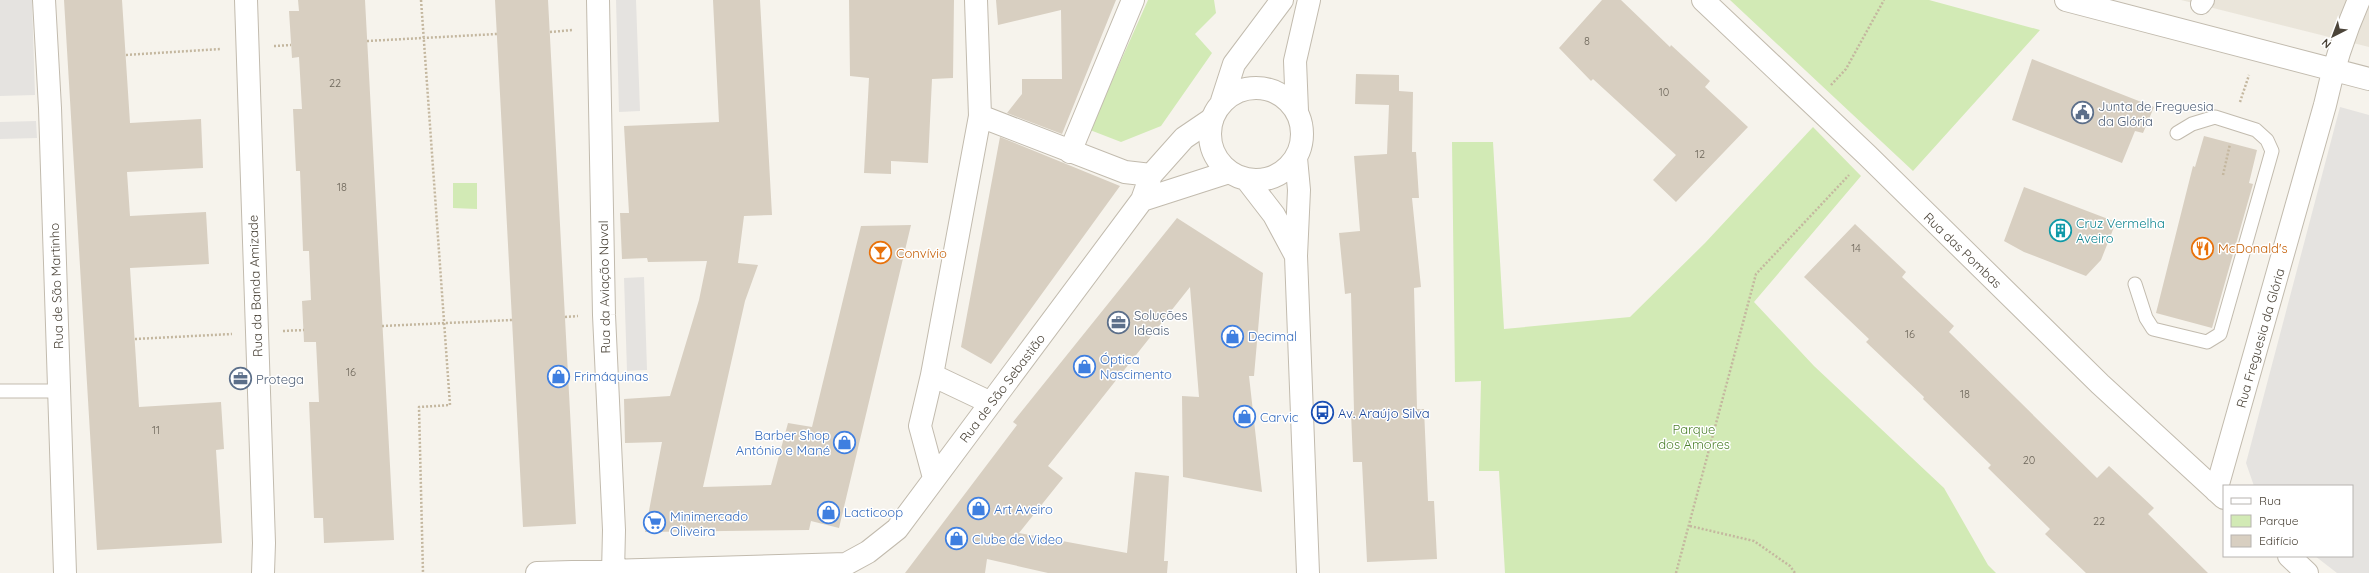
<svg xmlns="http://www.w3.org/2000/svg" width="2369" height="573" font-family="Quicksand,sans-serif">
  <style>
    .residential { fill: #eae5da }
    .green { fill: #d2eab5 }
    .parking { fill: #e5e3e0 }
    .building { fill: #d8cfc1 }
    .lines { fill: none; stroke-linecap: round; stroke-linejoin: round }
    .service-casing { stroke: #c2bbae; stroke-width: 15 }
    .pedestrian-casing { stroke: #c2bbae; stroke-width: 22 }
    .minor-casing { stroke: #c2bbae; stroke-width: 24 }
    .tertiary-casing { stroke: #c2bbae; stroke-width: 24 }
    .path { stroke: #c4b79f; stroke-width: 2.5; stroke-dasharray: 2 2; stroke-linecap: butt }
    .service { stroke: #fff; stroke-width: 13 }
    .pedestrian { stroke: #fff; stroke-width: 20 }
    .minor { stroke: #fff; stroke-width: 22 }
    .tertiary { stroke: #fff; stroke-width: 22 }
    .labels { text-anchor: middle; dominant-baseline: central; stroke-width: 3; stroke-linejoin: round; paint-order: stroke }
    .number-label { font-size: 11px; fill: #6e675b }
    .service-label { font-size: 13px; fill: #4e5e75; stroke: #fff; text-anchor: start }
    .culture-label { font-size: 13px; fill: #0d838f; stroke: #fff; text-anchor: start }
    .food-label { font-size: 13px; fill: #c56008; stroke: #fff; text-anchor: start }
    .street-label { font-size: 13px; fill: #4b4439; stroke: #fff }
    .shop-label { font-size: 13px; fill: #366cbe; stroke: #fff; text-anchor: start }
    .transit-label { font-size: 13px; fill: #164399; stroke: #fff; text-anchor: start }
    .park-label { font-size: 13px; fill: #4a7f2a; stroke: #fff }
  </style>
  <rect width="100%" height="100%" fill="#f6f3ec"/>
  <path class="residential" d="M2181,0H2369V47Z"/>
  <path class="green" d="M1148,0H1214L1216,13L1195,34L1212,53L1161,126L1121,142L1090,130Z
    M1730,0H1929L2040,30L1913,171Z
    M1813,127L1861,176L1754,302L1814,366L1944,488L1988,565L1996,573H1505L1499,471H1479L1481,381L1455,382L1452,142H1493L1504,329L1630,317L1705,243Z
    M453,183H477V209L453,208Z"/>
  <path class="parking" d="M0,0H32L35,95L0,96Z
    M616,0H636L640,111L619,112Z
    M2340,107L2369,115V573H2337L2315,556H2352V486H2254L2246,463Z
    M36,121L37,138L0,139V122Z
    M644,277L647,370L627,371L624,278Z"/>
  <path class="building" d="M64,0H122L130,123L201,119L203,168L127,172L130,216L206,212L209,264L130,268L139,407L221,402L224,449L216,450L222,543L97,550Z
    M298,0H365L394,540L324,543L323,518H314L309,402H319L316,342H304L302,301L311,300L309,251H303L300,171H296L293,109H302L299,57L292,58L289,11H299Z
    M495,0H548L576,524L523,527Z
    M713,0H760L772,215L744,216L738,263L758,265L745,301L703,487L771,485L788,423L812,427L861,226L911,225L839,528L811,521L809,530L645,532L662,442L625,443L624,399L670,396L699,300L707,261L648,262L647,258L622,259L620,213H629L624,126L719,122Z
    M849,0H954L953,78L932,79L928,163L891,161V174L864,173L869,78L850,76Z
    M996,0H1116L1062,134L1007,113L1022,94V79H1062L1061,10L998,25Z
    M1602,0H1621L1670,47L1671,45L1710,81L1705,87L1748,127L1676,202L1653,180L1676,155L1593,79L1591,81L1559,48Z
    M2032,59L2154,107L2143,133L2135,131L2122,163L2012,120Z
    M1356,74L1399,75V91L1413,92L1412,152H1416L1419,198H1412L1421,287L1414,288L1417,409H1424L1428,501H1434L1437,559L1367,562L1362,462H1353L1351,412L1354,411L1351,293L1345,294L1339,233L1360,231L1354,156L1387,154L1389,105L1355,104Z
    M2204,136L2257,150L2249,183L2253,184L2212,328L2156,313L2193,166L2195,167Z
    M1000,137L1120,186L991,364L961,347Z
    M2024,187L2116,222L2101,260L2086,276L2024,252L2004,241Z
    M1177,218L1263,273L1254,376H1249L1262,492L1183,477L1182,396L1199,397L1190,287L1048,466L1063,478L1019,533L1127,553L1135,472L1169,476L1164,561H1168L1167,573H1048L987,559L985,573H905L1017,425L1013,422Z
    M1855,224L1906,272L1902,277L1954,326L1949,332L2097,478L2109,466L2154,508L2148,514L2208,573H2086L2045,534L2050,529L1988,468L1991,465L1923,399L1924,397L1866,342L1869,339L1804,277Z"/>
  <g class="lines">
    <defs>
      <path id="service" d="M2135,284L2146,318L2153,329L2207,342L2220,334L2272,151L2267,140L2256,130L2215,117L2192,124L2177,133
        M0,391H59"/>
      <path id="pedestrian" d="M2201,4L2204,0"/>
      <path id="minor" d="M44,0L50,108L65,573
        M246,0L264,543L263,573
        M598,0L604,315L614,530L613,573
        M1703,0L1867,155L2100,384L2224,498
        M2066,0L2369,79
        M980,116L1125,172L1151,175
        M1070,152L1133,0
        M1142,200L1229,172
        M932,375L991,403
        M934,478L920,426L932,375L980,116L976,0
        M2216,491L2325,105C2333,68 2344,34 2359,0
        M2289,556L2307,573
        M537,573L846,564L868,552L897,529L1142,200L1151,175L1184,138L1212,119"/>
      <path id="tertiary" d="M1210 134a46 46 0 1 1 92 0a46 46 0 1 1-92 0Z
        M1222,101L1234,64L1282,0
        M1297,111L1295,61L1309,0
        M1296,158L1299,190L1296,256L1308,573
        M1247,180L1274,215L1296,256"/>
    </defs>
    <use href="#service" class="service-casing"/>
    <use href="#pedestrian" class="pedestrian-casing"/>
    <use href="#minor" class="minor-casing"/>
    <use href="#tertiary" class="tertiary-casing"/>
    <path class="path" d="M421,0L450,405L419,407L423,573
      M550,32L573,30
      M367,41L497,34
      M274,46L291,45
      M126,55L221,49
      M1831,85L1846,69L1884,0
      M2240,102L2249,75
      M2223,175L2230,144
      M565,317L578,316
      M382,326L512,320
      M283,331L304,330
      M135,339L232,334
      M1690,526L1754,541L1790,566L1795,573
      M1676,573L1756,274L1849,175"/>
    <use href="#service" class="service"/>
    <use href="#pedestrian" class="pedestrian"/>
    <use href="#minor" class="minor"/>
    <use href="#tertiary" class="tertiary"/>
  </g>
  <defs>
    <symbol id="civic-ring" viewBox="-11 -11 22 22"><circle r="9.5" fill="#fff" stroke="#5c6f8a" stroke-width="1.5"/><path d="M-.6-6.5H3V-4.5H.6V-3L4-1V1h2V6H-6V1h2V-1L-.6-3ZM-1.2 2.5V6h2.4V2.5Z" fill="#5c6f8a"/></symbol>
    <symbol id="building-ring" viewBox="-11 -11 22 22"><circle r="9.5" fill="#fff" stroke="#0f9aa8" stroke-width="1.5"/><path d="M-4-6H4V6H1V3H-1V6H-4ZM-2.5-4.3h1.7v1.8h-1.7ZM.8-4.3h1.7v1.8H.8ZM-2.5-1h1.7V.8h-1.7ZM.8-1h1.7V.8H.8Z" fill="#0f9aa8"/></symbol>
    <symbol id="restaurant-ring" viewBox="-11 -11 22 22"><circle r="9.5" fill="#fff" stroke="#e8710a" stroke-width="1.5"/><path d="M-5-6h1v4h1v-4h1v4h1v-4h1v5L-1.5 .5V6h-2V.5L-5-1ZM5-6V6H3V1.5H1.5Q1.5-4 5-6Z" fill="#e8710a"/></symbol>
    <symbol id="bar-ring" viewBox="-11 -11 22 22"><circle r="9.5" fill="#fff" stroke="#e8710a" stroke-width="1.5"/><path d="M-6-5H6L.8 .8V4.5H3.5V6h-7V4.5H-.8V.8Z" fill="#e8710a"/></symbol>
    <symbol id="office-ring" viewBox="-11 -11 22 22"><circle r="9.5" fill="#fff" stroke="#5c6f8a" stroke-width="1.5"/><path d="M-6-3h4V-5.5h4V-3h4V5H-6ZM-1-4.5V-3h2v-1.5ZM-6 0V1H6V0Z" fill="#5c6f8a"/></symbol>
    <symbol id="shop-ring" viewBox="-11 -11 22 22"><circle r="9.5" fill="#fff" stroke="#3f7fe0" stroke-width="1.5"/><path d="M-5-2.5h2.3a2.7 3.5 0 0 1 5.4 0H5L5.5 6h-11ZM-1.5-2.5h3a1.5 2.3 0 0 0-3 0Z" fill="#3f7fe0"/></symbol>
    <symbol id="bus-ring" viewBox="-11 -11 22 22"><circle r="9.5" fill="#fff" stroke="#1a4fb4" stroke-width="1.5"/><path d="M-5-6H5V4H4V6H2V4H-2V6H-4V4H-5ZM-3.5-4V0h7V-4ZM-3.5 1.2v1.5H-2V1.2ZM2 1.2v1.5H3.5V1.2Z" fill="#1a4fb4"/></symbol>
    <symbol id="supermarket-ring" viewBox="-11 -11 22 22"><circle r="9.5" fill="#fff" stroke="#3f7fe0" stroke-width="1.5"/><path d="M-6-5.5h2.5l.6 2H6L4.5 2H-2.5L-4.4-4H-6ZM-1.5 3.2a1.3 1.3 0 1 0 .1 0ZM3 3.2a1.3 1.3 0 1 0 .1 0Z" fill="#3f7fe0"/></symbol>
  </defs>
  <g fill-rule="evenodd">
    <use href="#civic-ring" x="2070" y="100" width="25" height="25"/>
    <use href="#building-ring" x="2048" y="218" width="25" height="25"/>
    <use href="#restaurant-ring" x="2190" y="236" width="25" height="25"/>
    <use href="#bar-ring" x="868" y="240" width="25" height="25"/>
    <use href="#office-ring" x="1106" y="310" width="25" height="25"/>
    <use href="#shop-ring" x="1220" y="324" width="25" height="25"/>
    <use href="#shop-ring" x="1072" y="354" width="25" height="25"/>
    <use href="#shop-ring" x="546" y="364" width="25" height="25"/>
    <use href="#office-ring" x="228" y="366" width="25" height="25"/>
    <use href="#bus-ring" x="1310" y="400" width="25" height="25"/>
    <use href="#shop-ring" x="1232" y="404" width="25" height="25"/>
    <use href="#shop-ring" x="832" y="430" width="25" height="25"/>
    <use href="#shop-ring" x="966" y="496" width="25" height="25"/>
    <use href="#shop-ring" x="816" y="500" width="25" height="25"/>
    <use href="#supermarket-ring" x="642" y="510" width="25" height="25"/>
    <use href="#shop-ring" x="944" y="526" width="25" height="25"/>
  </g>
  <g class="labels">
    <g class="number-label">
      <text x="1587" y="41">8</text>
      <text x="335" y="83">22</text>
      <text x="1664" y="92">10</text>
      <text x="1700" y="154">12</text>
      <text x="342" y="187">18</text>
      <text x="1856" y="248">14</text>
      <text x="1910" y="334">16</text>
      <text x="351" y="372">16</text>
      <text x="1965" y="394">18</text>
      <text x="156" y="430">11</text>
      <text x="2029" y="460">20</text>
      <text x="2099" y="521">22</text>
    </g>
    <g class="service-label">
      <text x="2098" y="106">Junta de Freguesia<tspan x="2098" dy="15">da Glória</tspan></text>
      <text x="1134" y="315">Soluções<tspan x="1134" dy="15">Ideais</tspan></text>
      <text x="256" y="379">Protega</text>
    </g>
    <g class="culture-label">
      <text x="2076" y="223">Cruz Vermelha<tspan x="2076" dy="15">Aveiro</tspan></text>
    </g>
    <g class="food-label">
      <text x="2218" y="248">McDonald's</text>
      <text x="896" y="253">Convívio</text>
    </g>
    <g class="street-label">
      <text transform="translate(1963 250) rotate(44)">Rua das Pombas</text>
      <text transform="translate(56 286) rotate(-92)">Rua de São Martinho</text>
      <text transform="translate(255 286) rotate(-92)">Rua da Banda Amizade</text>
      <text transform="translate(604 287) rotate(-91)">Rua da Aviação Naval</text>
      <text transform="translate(2260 338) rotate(-74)">Rua Freguesia da Glória</text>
      <text transform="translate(1002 388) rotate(-53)">Rua de São Sebastião</text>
    </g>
    <g class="shop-label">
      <text x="1248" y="336">Decimal</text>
      <text x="1100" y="359">Óptica<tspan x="1100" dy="15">Nascimento</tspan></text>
      <text x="574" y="376">Frimáquinas</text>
      <text x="1260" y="417">Carvic</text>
      <text x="830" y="435" text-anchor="end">Barber Shop<tspan x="830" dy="15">António e Mané</tspan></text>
      <text x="994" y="509">Art Aveiro</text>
      <text x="844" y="512">Lacticoop</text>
      <text x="670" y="516">Minimercado<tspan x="670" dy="15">Oliveira</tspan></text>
      <text x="972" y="539">Clube de Video</text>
    </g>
    <g class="transit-label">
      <text x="1338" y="413">Av. Araújo Silva</text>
    </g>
    <g class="park-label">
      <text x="1694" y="429">Parque<tspan x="1694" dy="15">dos Amores</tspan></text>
    </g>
  </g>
  <rect x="2223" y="485" width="130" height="72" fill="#ffffff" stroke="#b7b4b0"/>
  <rect x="2231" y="498" width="20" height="6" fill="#ffffff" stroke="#b7b4b0"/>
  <text x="2259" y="505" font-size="12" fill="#4b4439">Rua</text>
  <rect x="2231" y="515" width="20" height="12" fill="#d2eab5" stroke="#b7b4b0"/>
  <text x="2259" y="525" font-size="12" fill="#4b4439">Parque</text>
  <rect x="2231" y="535" width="20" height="12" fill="#d8cfc1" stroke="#b7b4b0"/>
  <text x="2259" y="545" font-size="12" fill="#4b4439">Edifício</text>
  <g transform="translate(2333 36) rotate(222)" stroke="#ffffff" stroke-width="3" paint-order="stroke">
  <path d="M0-3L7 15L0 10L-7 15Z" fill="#4b4439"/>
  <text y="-6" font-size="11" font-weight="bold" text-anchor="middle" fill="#4b4439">N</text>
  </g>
</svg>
